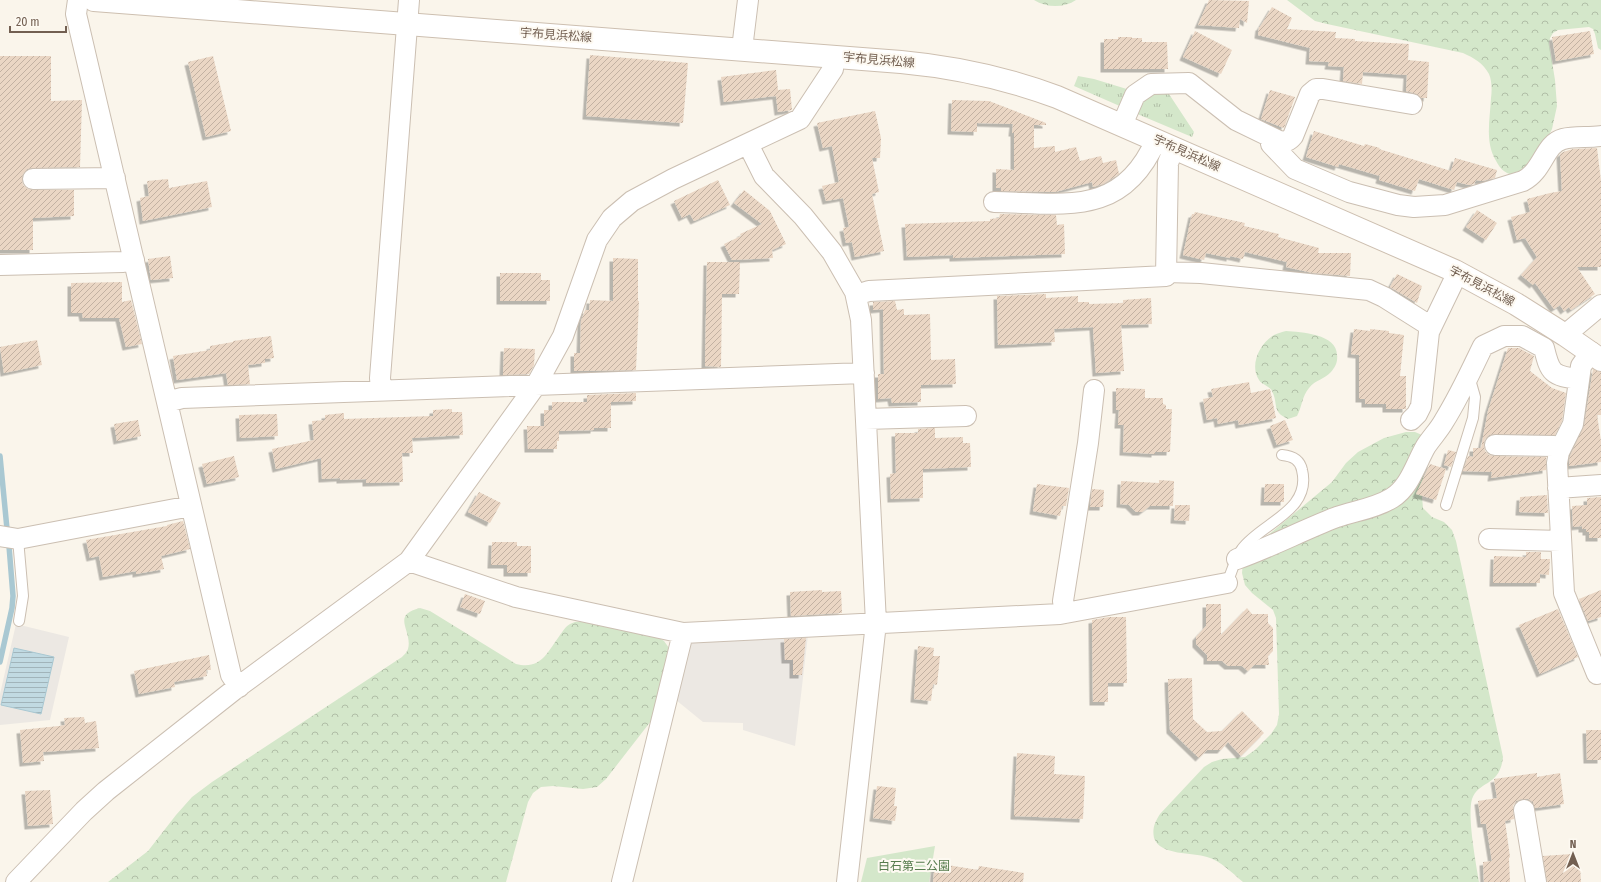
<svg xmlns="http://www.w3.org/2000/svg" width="1601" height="882" font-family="'Fira Sans Condensed','Noto Sans JP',sans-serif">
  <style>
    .industrial { fill: #ece8e3 }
    .grass { fill: url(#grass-tufts) }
    .forest { fill: url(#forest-crowns) }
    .park { fill: #d4e7ca }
    .water { fill: url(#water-rules); stroke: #a9c8d2 }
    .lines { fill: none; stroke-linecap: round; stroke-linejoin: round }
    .stream { stroke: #a9c8d2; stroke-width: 5.5 }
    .building { fill: url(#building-hatch); filter: url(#shadow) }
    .lane-casing { stroke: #cbbfb2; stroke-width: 12 }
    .street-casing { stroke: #cbbfb2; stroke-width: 22 }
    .secondary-casing { stroke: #cdbfb0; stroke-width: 24 }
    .lane { stroke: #fff; stroke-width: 10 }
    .street { stroke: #fff; stroke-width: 20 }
    .secondary { stroke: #fff; stroke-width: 22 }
    .labels { text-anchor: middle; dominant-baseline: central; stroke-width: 4; stroke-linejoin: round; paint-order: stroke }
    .street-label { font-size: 12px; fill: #725f51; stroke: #fdf9f1 }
    .park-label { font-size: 12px; fill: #577c4d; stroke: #fdf9f1 }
  </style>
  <defs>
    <pattern id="grass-tufts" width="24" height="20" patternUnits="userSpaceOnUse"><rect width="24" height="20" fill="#d4e7ca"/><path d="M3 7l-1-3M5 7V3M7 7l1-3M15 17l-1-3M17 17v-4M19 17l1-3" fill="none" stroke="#b0bea6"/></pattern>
    <pattern id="forest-crowns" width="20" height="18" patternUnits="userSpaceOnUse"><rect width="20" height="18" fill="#d4e7ca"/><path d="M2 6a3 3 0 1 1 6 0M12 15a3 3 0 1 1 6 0" fill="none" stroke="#b0bea6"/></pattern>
    <pattern id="water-rules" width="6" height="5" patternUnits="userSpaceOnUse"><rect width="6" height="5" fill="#c1dae2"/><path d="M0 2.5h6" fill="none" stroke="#a1b4ba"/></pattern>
    <pattern id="building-hatch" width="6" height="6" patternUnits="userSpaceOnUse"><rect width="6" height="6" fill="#ead6c4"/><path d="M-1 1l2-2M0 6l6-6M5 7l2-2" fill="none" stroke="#c2b1a2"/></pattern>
    <filter id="shadow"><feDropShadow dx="-3.5" dy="3.5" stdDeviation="0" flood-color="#0004"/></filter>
  </defs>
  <rect width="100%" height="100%" fill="#faf5eb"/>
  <path class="industrial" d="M16,624L69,637L50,720L0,725V694Z
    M808,635L795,746L743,730V723L703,722L676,700L690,644L692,641Z"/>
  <path class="grass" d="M1078,76L1094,79L1130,90L1122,107L1074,86Z
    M1153,91H1167L1194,132L1192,137L1135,113L1141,100Z"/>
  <path class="forest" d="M1034,0H1076C1064,8 1047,8 1034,0Z
    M1287,0H1601V50L1598,48L1595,34L1593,29L1589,27L1558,30L1553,33L1550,38L1549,43L1555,80L1557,106L1552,129L1538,157L1518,176C1506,174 1501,171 1495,159C1485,141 1490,119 1491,98C1492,91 1492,81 1489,74C1483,63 1474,58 1463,53L1327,24L1315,21Z
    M1286,331C1301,332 1337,334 1337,355C1338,362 1335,367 1331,372C1325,379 1315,380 1309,388C1302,396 1302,407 1297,416L1288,419C1271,411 1279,405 1272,391C1270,386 1262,385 1259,380C1249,365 1260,343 1274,335C1278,333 1282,332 1286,331Z
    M1406,432H1415L1422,435L1425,451L1422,497L1423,508L1432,517L1444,522L1452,530L1456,541L1503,757C1500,787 1479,780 1472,799C1467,816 1476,863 1479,882H1243C1232,873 1221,861 1207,857C1193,852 1160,856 1154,838C1152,828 1155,822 1160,814L1204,767L1212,762L1222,759L1245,757L1255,750L1271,734L1277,725L1279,714L1276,618L1273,610L1252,593L1245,585L1242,573L1243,562L1255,546L1332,482L1346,463L1358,452L1384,438Z
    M420,608L430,611L516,664C541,670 547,653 560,635C563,631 566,626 570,624C575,621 581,621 586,622L656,636L664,641L669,648L656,707L651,721L606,779L597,787L583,789L553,786L541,787L533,793L528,802L506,882H108L148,851L176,815L192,797L212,782L402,657C404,655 407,652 408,649C413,631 390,615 420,608Z"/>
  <path class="park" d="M935,846L929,882H861L867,858Z"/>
  <path class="water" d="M14,648L54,657L41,714L1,705Z"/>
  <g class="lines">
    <path class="stream" d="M0,456L7,529
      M0,662L12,608L13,596L9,546"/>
  </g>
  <path class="building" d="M1209,0L1249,1L1247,23L1240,19L1239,28L1198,25Z
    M1272,7L1292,18L1287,29L1336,32L1335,38L1355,39V41L1409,44L1408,60L1429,62L1427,98H1421L1414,93L1406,91L1407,75L1363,72L1362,84L1343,81L1344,67L1328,66L1329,62L1309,61L1310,48L1258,35L1259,27H1260Z
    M1195,31L1232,50L1221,74L1183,57Z
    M1590,31L1594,54L1556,61L1552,37Z
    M1118,37H1132V38H1142V42H1167L1168,69H1104V39H1118Z
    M590,55L688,63L683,123L586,116Z
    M0,56H51V101L82,100L80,167L33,168L27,169L23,174L22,179L23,185L28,189L33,190H74V216L33,218V250H0Z
    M213,56L231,131L206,137L188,62Z
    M776,70L778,90L790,89L792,110L778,112L776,96L724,102L721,77Z
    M1270,90L1295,97L1284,128L1261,119Z
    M952,100L989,101L1046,123V125H1034V148L1055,146V152L1076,147L1080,161L1101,156L1103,163L1116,160L1119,174L1103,184L1093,187L1092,182L1055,192L1001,191V188H996V169L1014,170V133H1012L1013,124L977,123V132L951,131Z
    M875,111L881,138L880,158H872L879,192L872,194L884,251L855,257L852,242L846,243L843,228L849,227L843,198L826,201L822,186L839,182L832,146L823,148L817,123Z
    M1314,131L1364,146L1365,144L1380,148L1379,149L1451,171L1455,158L1497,170L1495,178L1482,181L1476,180L1474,184L1469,185L1457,182L1454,190L1419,179L1415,191L1379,180L1380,176L1339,164L1338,167L1306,157Z
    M1597,148L1601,181V267H1577L1595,294L1571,310L1569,307L1564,311L1560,305L1554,309L1535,283L1533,285L1521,275L1537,257L1525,238L1517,240L1511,217L1530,212L1527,199L1550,193L1562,191L1560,154L1563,152L1573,149Z
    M168,179L169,188L207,181L212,207L143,221L140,198L149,196L147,181Z
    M718,180L730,205L694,221L690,214L682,218L674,201Z
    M744,190L770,211L786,244L772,250L773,258L732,260L724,244L741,236L740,234L762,224L734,203Z
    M1477,210L1497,223L1486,240L1466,227Z
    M1195,212L1245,223L1244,226L1279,234L1278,237L1319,248L1318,253H1351L1350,276L1313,273L1286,267L1287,262L1245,252L1243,259L1230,256V258L1206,253L1204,260L1183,255L1192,214H1194Z
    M1000,214L1056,215L1057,225L1064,224L1065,254L953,258V255L907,257L905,224L990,221V219L999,218Z
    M170,256L173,278L151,280L148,259Z
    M613,258L638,259V301H639L636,370L574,371V353H580L581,321L585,310H589L590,300L613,301Z
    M707,262H740L739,294H722L721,367L705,366Z
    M500,273H541V280H550V301H500Z
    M1397,274L1422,286L1417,303L1390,287Z
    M122,282V302L131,300L142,344L126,347L119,318H83L82,313H71V283Z
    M1046,294V298L1078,296V302H1089V304L1123,303V300L1151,298L1152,324L1121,325L1124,371L1096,373L1093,327L1054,329L1055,342L998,345L997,296Z
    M895,301L897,310L904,309V315L930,314L931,360L955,359L956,384L921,385V402L892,403L891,398L878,399V374H884L883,309L873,310V302Z
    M1354,329L1370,331V329L1389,331V333L1404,335L1400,376H1406V409H1386V404H1365V399H1359V355L1351,354Z
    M271,336L274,358L265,359V363L248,365L250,384L228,385L226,373L177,380L173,356L210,350V346L233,342V341Z
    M37,340L42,365L4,373L0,347Z
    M504,348L535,349L534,365L529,374L503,375Z
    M1508,348H1519L1534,356L1530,371L1552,388L1566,393L1562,421L1555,435L1495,434L1489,435L1485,439L1484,444L1485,451L1489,455L1494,456L1546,457V470L1491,478L1492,472L1463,471L1468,456L1473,457V448H1481L1488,411Z
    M1593,369L1601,372V415H1597L1601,441V462L1569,466L1570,456L1584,426Z
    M1249,382L1251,393L1270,389L1276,418L1239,425L1238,420L1218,424L1217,418L1207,420L1203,399L1213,397L1211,389Z
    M1116,388L1145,389V398H1163V404L1166,405V409H1172L1170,452H1155V454L1123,452L1124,425H1118L1119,410H1116Z
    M636,393V401L611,402V428H594V430L559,431V441H557V449H528L527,426H544V410H552V402H587V395Z
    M452,409V412H462L463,435L412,438L413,453H402L403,482L366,483V479L340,480V478L322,479L321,458L276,469L272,449L314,440L312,421L325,420V415L344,413V419L433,416V410Z
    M277,414L278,436L240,438L239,415Z
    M138,420L141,436L117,441L114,424Z
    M1285,420L1293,440L1277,445L1270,426Z
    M935,428V438L963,437V443H970L971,467L923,469V498L891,499L890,474L896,473L895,433H918V429Z
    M1448,450L1456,452L1451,467L1444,465Z
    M234,456L239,477L207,484L202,464Z
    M1430,464L1446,469L1436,500L1416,494Z
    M1159,480L1174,481L1173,506H1150L1142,512H1136L1129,505L1120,504L1121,481L1159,483Z
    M1037,484L1069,488L1066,506H1062L1060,516L1033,511Z
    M1265,484H1284V502H1264Z
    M1092,489L1104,490L1103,507H1090Z
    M479,492L501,503L490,523L468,512Z
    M1547,495L1548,513L1519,512L1520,497Z
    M1601,497V538H1589V532H1586V529H1582V526L1573,527L1572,506L1587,505V498Z
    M1175,505H1190L1189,521L1174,520Z
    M183,521L190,549L161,556L164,569L136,574V571L103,577L99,556L90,558L86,540L167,526V525Z
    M492,542H517V546H531V573H507V565H491Z
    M1526,552H1541V559H1550L1549,575L1540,574V583H1493L1494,556L1526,557Z
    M822,590V592L841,591L842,613L791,616L790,592Z
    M1601,590V617L1588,621L1579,599Z
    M465,594L485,601L480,614L460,607Z
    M1206,604H1221V635L1247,608L1252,614H1268V623L1273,628V651L1268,656L1269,665H1254L1248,671L1242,666H1228L1222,661H1207V655L1196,644V637L1206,626Z
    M1558,609L1578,657L1540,674L1519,625Z
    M1109,617H1126L1127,683H1108V702H1093L1092,620Z
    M806,638L802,675H793V660H785L784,639Z
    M918,646L934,648L933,656H940L937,685L933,684L931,701L914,699Z
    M209,655L211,670H206L207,676L174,682L175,687L139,694L134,671Z
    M1192,678L1193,719L1207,732L1222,731L1242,711L1264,733L1241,756L1228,742L1221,750H1207L1199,758L1170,730L1168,679Z
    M84,717L85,723L96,721L99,748L43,752L44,761L23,763L20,730L59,726L65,725L64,718Z
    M1586,730H1601V760H1587Z
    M1017,753L1055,756L1054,774L1085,776L1083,819L1014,816Z
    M1537,773V777L1560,773L1564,804L1535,808L1533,802L1528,799H1522L1516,801L1513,806L1514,819L1505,821L1510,857L1509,858L1510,882H1484L1483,862L1492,861L1486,824H1481L1478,801L1497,798L1494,779Z
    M877,786L896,788L894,806H897L895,821L873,818Z
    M50,790L53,824L28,826L25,791Z
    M1572,854L1574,865L1580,864L1581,882H1547L1543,856Z
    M935,863L978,870L979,866L1024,873L1023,882H933Z"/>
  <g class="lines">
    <defs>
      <path id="lane" d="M1446,505L1473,418L1475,397L1469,376
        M18,539L23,596L19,621
        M1227,583C1232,572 1235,558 1242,549C1261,523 1312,511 1302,470C1300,460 1293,456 1282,455"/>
      <path id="street" d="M78,0L76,14L231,675L239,687
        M742,49L748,0
        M1122,125L1135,95L1151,84L1189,83L1236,120L1279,141C1286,142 1289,141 1293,136L1310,94L1316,89H1323L1412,104
        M1274,139L1271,144L1295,169L1349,192L1398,205L1414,207L1445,205L1523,181C1544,170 1544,144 1563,139C1575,136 1589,138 1601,136
        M748,144L764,176L803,216L832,252L855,292L861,320L876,623L847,882
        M33,179L115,178
        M994,202C1064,203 1122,218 1156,140
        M0,265L123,262L134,260
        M1166,272L1201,273L1369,290L1384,297L1430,326
        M856,295L869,291L1166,276L1168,163L1174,148
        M1565,335L1601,305
        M1591,352L1581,366L1573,424L1559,452L1557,463L1564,593L1597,674
        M381,390L380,378L409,0
        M167,402L182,398L864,373
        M866,419L966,416
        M1411,420L1417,414L1421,406L1429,332L1458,272
        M1495,445L1554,446L1560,450
        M1558,488L1601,485
        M0,536L18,539L191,506
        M1489,539L1561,541
        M1237,559C1271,547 1303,530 1337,517C1355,511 1376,508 1392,498C1410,487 1416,463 1426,446C1432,437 1439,430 1444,421C1459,397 1471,371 1483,346L1504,336H1522L1544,348C1550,373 1552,376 1579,379
        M409,561L516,597L683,633L1060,614L1227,583
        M1065,613L1063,601L1088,443L1094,390
        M1524,810L1536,882
        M16,882L84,811L106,791L234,690L409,561L536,385L563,336L597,240L612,218L632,201L673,179L800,119L833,69L834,57
        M622,882L683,633"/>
      <path id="secondary" d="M94,0L901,62C955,67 1006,78 1057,97L1455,271L1516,304L1565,335L1601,360"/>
    </defs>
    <use href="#lane" class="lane-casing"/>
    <use href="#street" class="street-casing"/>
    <use href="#secondary" class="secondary-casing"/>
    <use href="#lane" class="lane"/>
    <use href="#street" class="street"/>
    <use href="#secondary" class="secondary"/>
  </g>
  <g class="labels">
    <g class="street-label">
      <text transform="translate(556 35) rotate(4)">宇布見浜松線</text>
      <text transform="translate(879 60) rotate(5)">宇布見浜松線</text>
      <text transform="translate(1187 153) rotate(24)">宇布見浜松線</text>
      <text transform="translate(1482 286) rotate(28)">宇布見浜松線</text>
    </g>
    <g class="park-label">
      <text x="914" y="866">白石第二公園</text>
    </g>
  </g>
  <g transform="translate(1573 854)" stroke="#fdf9f1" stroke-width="3" paint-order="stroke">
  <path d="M0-3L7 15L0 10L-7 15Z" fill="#725f51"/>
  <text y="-6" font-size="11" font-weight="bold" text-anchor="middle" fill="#725f51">N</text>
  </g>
  <path d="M10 26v6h56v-6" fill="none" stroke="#725f51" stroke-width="2"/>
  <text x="16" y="26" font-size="12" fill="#725f51" stroke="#fdf9f1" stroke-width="3" paint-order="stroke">20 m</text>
</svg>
